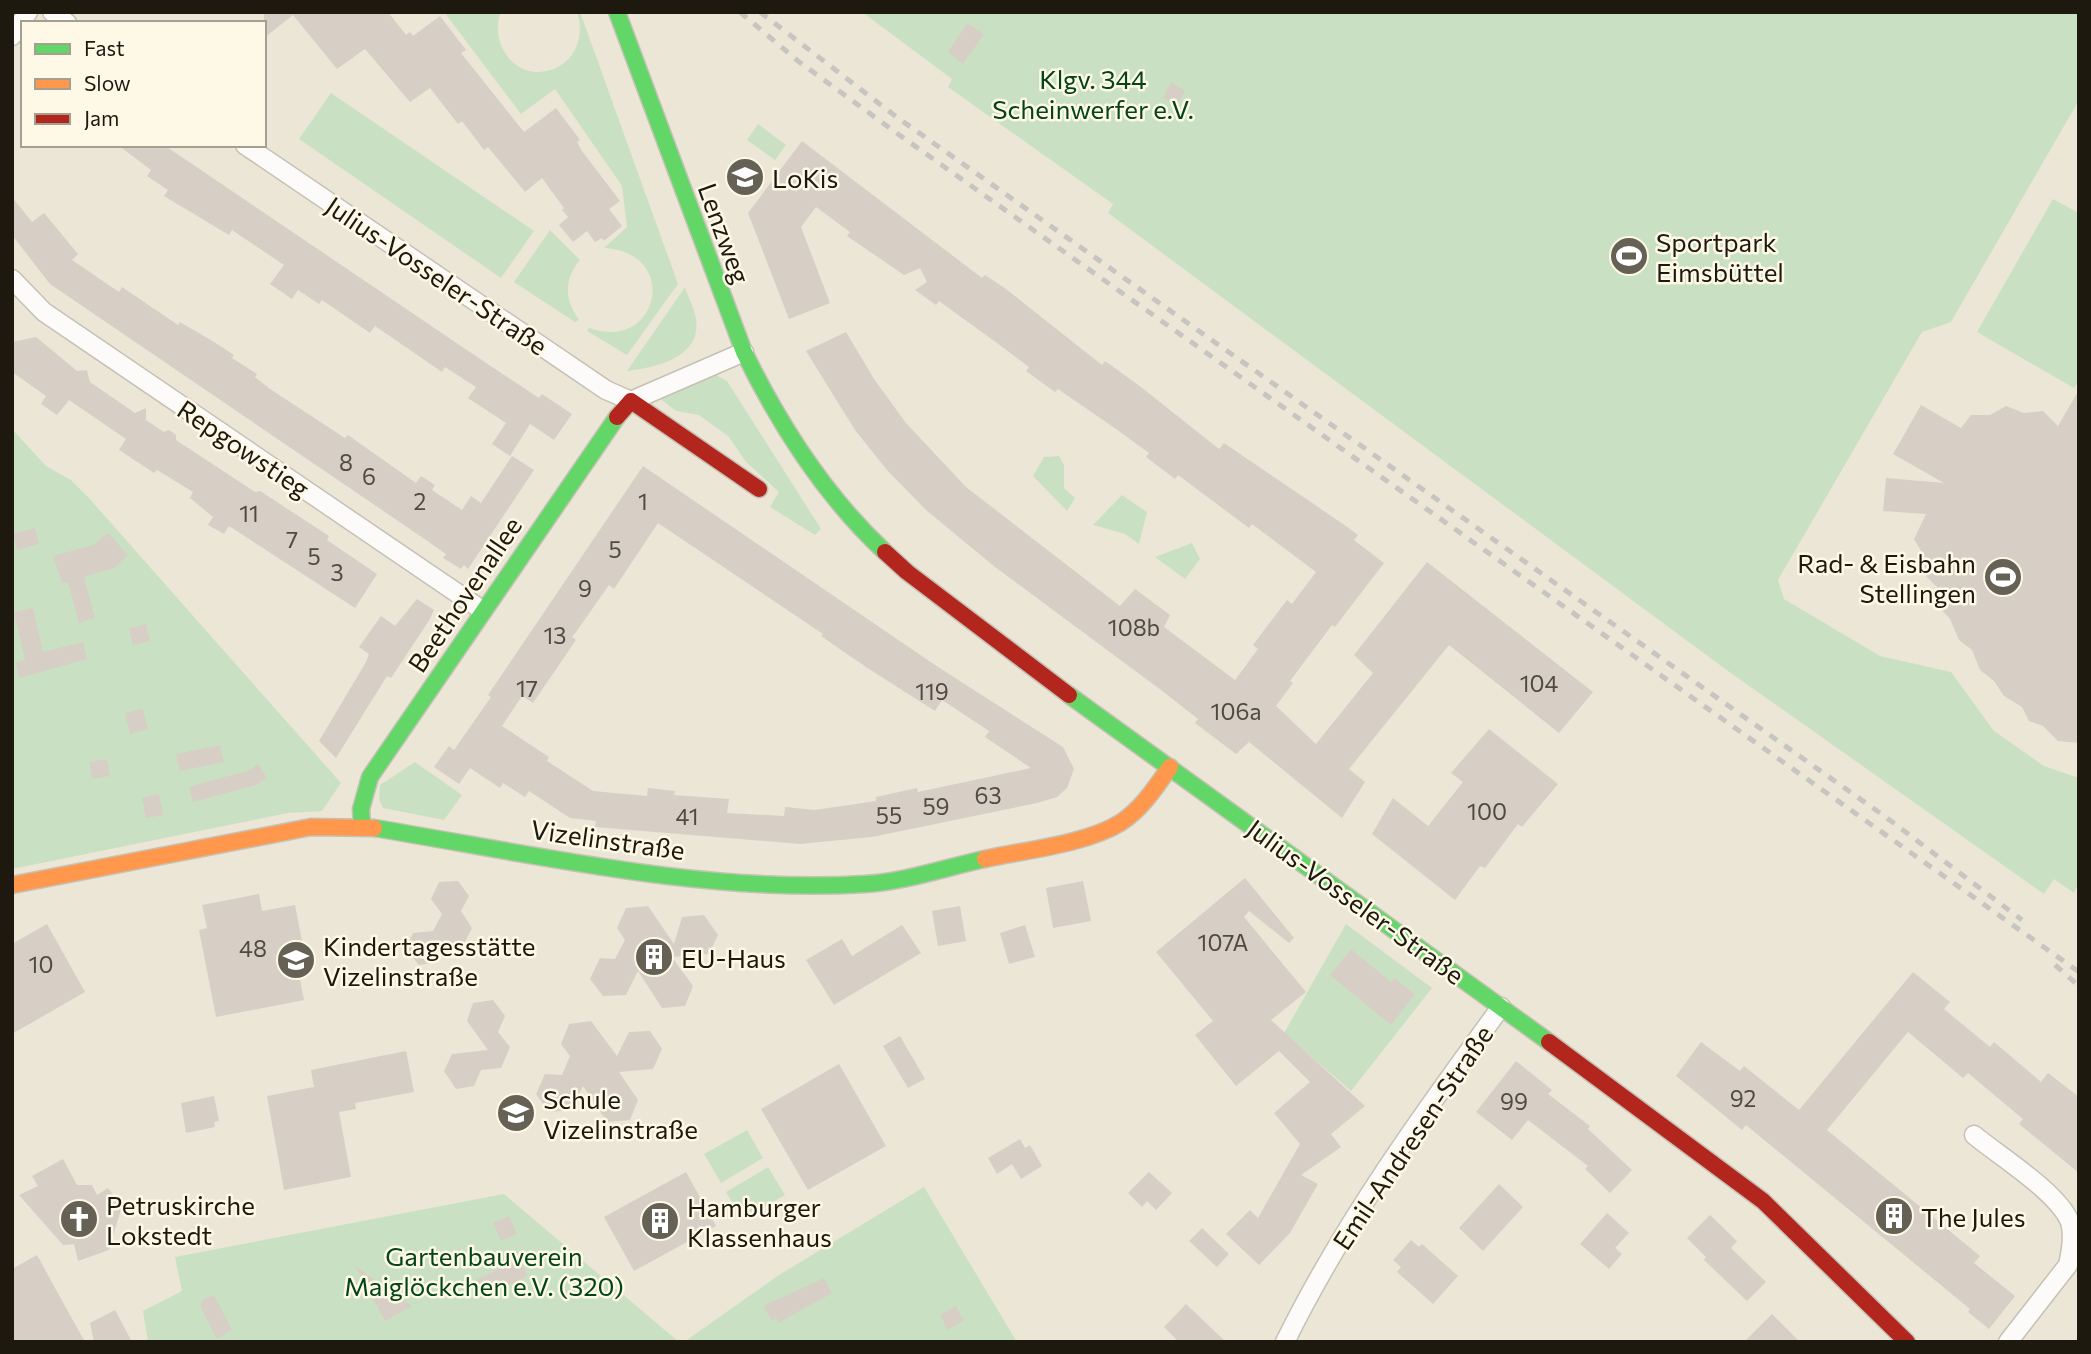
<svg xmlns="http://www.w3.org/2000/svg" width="2091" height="1354" font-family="Commissioner,sans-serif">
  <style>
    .green { fill: #c9e1c2 }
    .building { fill: #d7cec6; fill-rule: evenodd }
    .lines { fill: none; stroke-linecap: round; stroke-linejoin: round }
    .street-casing { stroke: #c6c1b5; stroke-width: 21 }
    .fast-casing { stroke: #c6c1b5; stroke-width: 19 }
    .slow-casing { stroke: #c6c1b5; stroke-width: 19 }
    .jam-casing { stroke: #c6c1b5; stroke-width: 19 }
    .street { stroke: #fcfbf9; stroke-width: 18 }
    .fast { stroke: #63d668; stroke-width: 16 }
    .slow { stroke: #ff974d; stroke-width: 16 }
    .jam { stroke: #b3261e; stroke-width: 16 }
    .rail { stroke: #c7c5c0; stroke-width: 5; stroke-dasharray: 9 9; stroke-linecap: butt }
    .labels { text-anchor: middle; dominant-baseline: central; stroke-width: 5; stroke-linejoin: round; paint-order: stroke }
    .number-label { font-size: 23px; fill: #504a41 }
    .park-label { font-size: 26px; fill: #034516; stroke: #fef8e7 }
    .poi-label { font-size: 26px; fill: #1d190f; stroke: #fef8e7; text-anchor: start }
    .street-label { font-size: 26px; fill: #1d190f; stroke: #fef8e7 }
  </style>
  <rect width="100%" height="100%" fill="#ece6d7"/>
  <path class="green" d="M444,12H501C490,37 508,71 537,72C570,72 587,41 577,12H580L678,284L627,355L587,331L589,328C659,353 681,252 604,248L627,227L622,186L555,89L521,114Z
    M862,12H2079V100L1951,322L1922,332L1778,580L1784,599L1880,656L1951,672L1994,731L2044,766L2079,778V882L2074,893L2054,879L2044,894L1728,671L1108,213L1113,204L948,87L952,79Z
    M331,93L534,231L501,278L299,139Z
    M758,124L786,145L775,160L747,140Z
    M2053,199L2079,213V381L2074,388L1977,332Z
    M550,230L580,260C563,280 565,300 579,320L575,322L514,282Z
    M685,287C688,297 694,308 696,318C702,358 656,367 627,371Z
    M714,374L727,381L821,529L815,535L770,507L779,492L746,462L728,436L699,415L676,411L659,398Z
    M12,429L46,466L71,480L88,497L341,783L322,811L288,813L12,869Z
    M1059,456L1064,465V488L1075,498L1067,511L1033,476L1044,457Z
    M1122,495L1147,512L1139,544L1125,534L1093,525Z
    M1192,543L1200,559L1185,579L1155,557Z
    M415,762L462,795L444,820L383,808L379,799L380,785Z
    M1346,924L1432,988L1351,1091L1284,1033Z
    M747,1130L763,1158L721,1183L704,1154Z
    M768,1167L785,1195L743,1220L726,1192Z
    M924,1187L1017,1342H684L779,1275Z
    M504,1194L679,1342H148L143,1311L182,1291L175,1257Z"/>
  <path class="building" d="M264,12H388L406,35L410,32L413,36L440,16L466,50L461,53L524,132L556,108L580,140L577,142L582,151L620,201L609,209L622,226L604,241L602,238L595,242L587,231L573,242L559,225L568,217L562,210L564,208L542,178L525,192L488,147L484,150L462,121L458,124L430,88L410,102L365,49L337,69L293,15L264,38Z
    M967,23L984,34L963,64L948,52Z
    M1171,82L1185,91L1177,105L1163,98Z
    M802,141L982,278L985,275L1006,289L1102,365L1105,361L1141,387L1219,449L1224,443L1343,524L1358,535L1354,540L1384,563L1335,627L1332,625L1290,681L1293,683L1276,706L1316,744L1373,673L1354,655L1427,562L1593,692L1559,733L1449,645L1349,769L1365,782L1342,818L1249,742L1236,754L1195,723L1198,719L1161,690L995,567L926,510L887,470L855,430L806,351L846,332L874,379L906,423L966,487L1120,606L1135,589L1170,615L1164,627L1235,680L1258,649L1253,645L1287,600L1292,604L1316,572L1252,524L1249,528L1178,475L1175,479L1146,457L1149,453L1116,429L1058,389L1055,392L1026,371L1029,367L997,343L939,301L936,305L915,290L927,282L920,268L904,275L847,236L850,232L816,207L801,227L830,303L789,319L748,213Z
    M118,145H164L492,367L539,398L542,394L572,414L554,440L530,424L510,456L492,444L506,423L468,398L476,387L445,367L442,372L375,326L370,333L322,300L319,304L298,290L292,299L270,284L284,265L232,230L229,235L164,196L168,190L147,176L151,170Z
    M12,197L32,222L44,213L78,254L72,260L119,292L122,287L178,325L180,322L214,342L234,355L232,358L257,374L255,377L270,389L345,438L348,435L416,483L421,476L435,485L432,490L462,510L471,496L481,503L512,456L534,470L468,569L464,565L461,569L443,558L446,554L426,540L50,284L12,235Z
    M36,337L77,371L87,370L90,382L106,393L135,413L146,408V420L164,432L169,430L176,435V440L255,492L260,491L329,536L327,540L377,574L355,608L229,526L224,534L208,525L213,517L190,498L193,492L157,470L154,473L119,450L126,439L69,400L57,415L41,404L46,396L12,372V342Z
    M2079,390V743L2058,741L2043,726L2029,721L2022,707L2004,696L1994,681L1980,670L1972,650L1959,640L1950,619L1941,609L1937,587L1925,575L1924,556L1914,539L1926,514L1883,511L1886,478L1944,483L1893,454L1921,405L1961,428L1971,415H1990L2006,406L2024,413L2043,411L2058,426Z
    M643,466L935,665L1063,747L1074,769L1067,788L1057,797L1037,803L872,837L800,844L595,827L596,821L570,818L529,791L525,797L503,783L500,788L470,768L459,784L434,767L449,746L454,750L491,697L488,695ZM658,523L823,634L821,636L866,667L935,711L942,700L989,731L985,737L1031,768L918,792L917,788L876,797V801L815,810L785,807L784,816L727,813L729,799L674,795L675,791L648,788L647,796L593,791L547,761L549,757L502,726L522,696L533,703L576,640L572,637L576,632L609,585L614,589Z
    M35,528L39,544L17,550L13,534Z
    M108,533L128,555L114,568L84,577L95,618L79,623L68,582L62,583L53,556L93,545Z
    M417,599L434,610L430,619L391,678L387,676L336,758L319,741L366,662L369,654L359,647L381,616L395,626Z
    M33,608L43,652L83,642L87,659L19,678L16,662L25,660L14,612Z
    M146,624L150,641L133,645L129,628Z
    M143,709L148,729L130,734L125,713Z
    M1489,729L1558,784L1522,827L1518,824L1485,868L1480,866L1455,900L1372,834L1393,798L1428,826L1463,782L1451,773Z
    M220,745L224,762L180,771L176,754Z
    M107,759L110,776L92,779L89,762Z
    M258,764L267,778L256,785L193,802L189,787L250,770Z
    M159,794L163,815L146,818L142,798Z
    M1245,878L1294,938L1289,943L1249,911L1244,917L1306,992L1271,1020L1365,1106L1331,1134L1341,1147L1301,1175L1318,1184L1290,1233L1259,1265L1226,1234L1250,1210L1258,1218L1300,1144L1274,1113L1310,1082L1279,1051L1236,1086L1195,1035L1213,1021L1156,952Z
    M458,881L469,896L461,911L472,928L463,945L444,946L438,962L419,965L406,949L413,933L433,931L442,914L431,899L439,882Z
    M1083,881L1091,921L1053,928L1046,888Z
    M259,894L262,911L295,905L307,967L298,969L304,1000L216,1017L199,930L207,928L202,905Z
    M648,906L674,944L682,917L704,915L718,935L709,954L672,957L693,986L685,1006L662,1008L638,971L626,995L603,996L590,979L600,958L615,959L625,940L617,928L626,908Z
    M960,906L966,941L938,946L932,911Z
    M47,924L85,992L12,1034V944Z
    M902,925L921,953L834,1005L806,960L842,939L852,956Z
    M1025,925L1035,957L1009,964L1000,933Z
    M1351,949L1391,982L1394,978L1415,994L1391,1025L1330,975Z
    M1913,972L1950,1002L1944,1009L1990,1047L1994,1042L2041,1082L2048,1073L2079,1097V1173L2019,1124L2023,1119L1968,1073L1963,1078L1908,1032L1827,1130L1980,1256L1974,1263L2015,1296L1989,1329L1968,1312L1970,1309L1746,1125L1742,1130L1676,1076L1701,1042L1740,1071L1744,1066L1799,1110Z
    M493,1000L505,1016L498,1032L510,1047L501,1068L481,1070L474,1086L456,1089L444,1071L452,1054L488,1050L467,1021L473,1003Z
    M591,1021L617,1056L629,1032L650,1031L662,1049L653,1069L619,1072L638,1100L630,1120L607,1122L583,1086L571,1110L549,1112L536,1094L545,1074L562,1075L570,1056L561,1044L569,1024Z
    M900,1036L925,1079L908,1088L883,1046Z
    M406,1051L414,1092L355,1103L356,1109L339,1112L351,1177L284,1190L267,1096L314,1087L311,1070Z
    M1516,1061L1552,1090L1548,1094L1590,1126L1588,1129L1632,1170L1610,1193L1585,1169L1588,1166L1528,1120L1512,1140L1476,1112Z
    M839,1064L886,1146L808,1190L761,1109Z
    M214,1096L219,1121L214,1122L215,1127L186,1133L181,1103Z
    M1020,1139L1025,1148L1030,1145L1042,1166L1021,1179L1012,1164L997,1174L988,1158Z
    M63,1159L77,1185H92L97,1195L108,1188L122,1206L109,1250L78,1261L74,1244L63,1245L19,1195L38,1186L32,1176Z
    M686,1172L716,1226L634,1271L604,1217Z
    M1149,1172L1172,1193L1156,1210L1147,1201L1142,1207L1128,1193Z
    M1499,1184L1523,1207L1483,1251L1459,1228Z
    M1607,1213L1629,1233L1615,1248L1622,1254L1609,1269L1580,1244Z
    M1710,1215L1737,1241L1731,1248L1766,1282L1747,1301L1704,1260L1706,1257L1687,1238Z
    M509,1216L517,1234L501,1241L493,1223Z
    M1202,1228L1229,1254L1217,1267L1189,1241Z
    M1411,1240L1419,1247L1422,1244L1458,1276L1433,1304L1397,1272L1401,1267L1393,1260Z
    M37,1255L60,1297L85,1342H12V1269Z
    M519,1259L528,1276L482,1298L474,1281Z
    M355,1266L412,1306L385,1321Z
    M824,1278L832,1293L778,1323L777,1318L772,1321L763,1306Z
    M214,1295L232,1330L217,1339L201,1308V1301Z
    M1186,1304L1226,1342H1179L1164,1327Z
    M956,1306L964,1320L948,1330L940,1315Z
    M115,1310L132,1342H94L90,1323Z
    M1772,1314L1800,1342H1744Z"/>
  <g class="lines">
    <defs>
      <path id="street" d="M52,12L67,23
        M12,36L28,12
        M245,145L606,390L631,401L744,352
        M12,279L44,312L482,610
        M1974,1135C1999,1156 2058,1192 2070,1222C2074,1235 2071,1252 2068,1265L2008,1342
        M1285,1342C1344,1222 1422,1115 1501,1007"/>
      <path id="fast" d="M617,12L744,352C779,424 826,497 885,552
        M1069,695L1549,1042
        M362,826L361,809L370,777L617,417
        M374,828C532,854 706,894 865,884C905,882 947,867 985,859"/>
      <path id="slow" d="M985,859C1025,850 1086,844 1120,823C1141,810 1156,787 1170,767
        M12,885L311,827L374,828"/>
      <path id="jam" d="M617,417L631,401L759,489
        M885,552L907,572L1069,695
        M1549,1042L1763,1201L1907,1342"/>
    </defs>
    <use href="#street" class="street-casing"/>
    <use href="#fast" class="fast-casing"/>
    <use href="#slow" class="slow-casing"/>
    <use href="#jam" class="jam-casing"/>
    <use href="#street" class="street"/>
    <use href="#fast" class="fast"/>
    <use href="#slow" class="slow"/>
    <use href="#jam" class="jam"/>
    <path class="rail" d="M740,12L798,61L891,129L2079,972
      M760,12L898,118L1887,818L2022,920
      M2055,965L2079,986"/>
  </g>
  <defs>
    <symbol id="school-disc" viewBox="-11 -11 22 22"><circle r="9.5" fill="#656155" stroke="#fef8e7"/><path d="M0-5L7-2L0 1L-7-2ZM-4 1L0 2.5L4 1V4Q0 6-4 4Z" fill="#fff"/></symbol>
    <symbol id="stadium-disc" viewBox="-11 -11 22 22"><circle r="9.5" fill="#656155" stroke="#fef8e7"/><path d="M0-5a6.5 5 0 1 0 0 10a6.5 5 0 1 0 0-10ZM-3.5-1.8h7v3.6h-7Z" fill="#fff"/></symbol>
    <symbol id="building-disc" viewBox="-11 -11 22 22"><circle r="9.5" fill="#656155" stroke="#fef8e7"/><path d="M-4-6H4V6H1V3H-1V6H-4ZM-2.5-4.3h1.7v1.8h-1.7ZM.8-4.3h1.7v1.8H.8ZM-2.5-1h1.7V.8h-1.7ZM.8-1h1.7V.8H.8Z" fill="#fff"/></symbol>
    <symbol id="church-disc" viewBox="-11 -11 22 22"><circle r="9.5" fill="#656155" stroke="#fef8e7"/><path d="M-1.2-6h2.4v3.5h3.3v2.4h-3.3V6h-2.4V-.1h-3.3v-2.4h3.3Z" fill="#fff"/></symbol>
  </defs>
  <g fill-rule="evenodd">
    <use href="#school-disc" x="723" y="155" width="44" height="44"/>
    <use href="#stadium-disc" x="1607" y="234" width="44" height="44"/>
    <use href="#stadium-disc" x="1981" y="555" width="44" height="44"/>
    <use href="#building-disc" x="632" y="935" width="44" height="44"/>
    <use href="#school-disc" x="274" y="938" width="44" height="44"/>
    <use href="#school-disc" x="494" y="1091" width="44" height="44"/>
    <use href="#building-disc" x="1872" y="1194" width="44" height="44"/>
    <use href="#church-disc" x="57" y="1197" width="44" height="44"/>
    <use href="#building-disc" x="638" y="1199" width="44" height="44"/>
  </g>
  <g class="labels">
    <g class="number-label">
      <text x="346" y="462">8</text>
      <text x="369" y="476">6</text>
      <text x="420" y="501">2</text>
      <text x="643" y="501">1</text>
      <text x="249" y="513">11</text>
      <text x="292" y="539">7</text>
      <text x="615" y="549">5</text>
      <text x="314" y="556">5</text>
      <text x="337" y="572">3</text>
      <text x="585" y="588">9</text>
      <text x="1134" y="627">108b</text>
      <text x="555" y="635">13</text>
      <text x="1539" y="683">104</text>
      <text x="527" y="688">17</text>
      <text x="932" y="691">119</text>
      <text x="1236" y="711">106a</text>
      <text x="988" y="795">63</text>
      <text x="936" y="806">59</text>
      <text x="1487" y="811">100</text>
      <text x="889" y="815">55</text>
      <text x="687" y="816">41</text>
      <text x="1223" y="942">107A</text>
      <text x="253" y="948">48</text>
      <text x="41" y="964">10</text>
      <text x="1743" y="1098">92</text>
      <text x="1514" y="1101">99</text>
    </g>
    <g class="park-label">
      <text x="1093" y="78">Klgv. 344<tspan x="1093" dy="30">Scheinwerfer e.V.</tspan></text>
      <text x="484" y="1255">Gartenbauverein<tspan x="484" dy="30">Maiglöckchen e.V. (320)</tspan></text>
    </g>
    <g class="poi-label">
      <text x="772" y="177">LoKis</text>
      <text x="1656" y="241">Sportpark<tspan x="1656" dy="30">Eimsbüttel</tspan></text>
      <text x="1976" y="562" text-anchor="end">Rad- &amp; Eisbahn<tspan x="1976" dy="30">Stellingen</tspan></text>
      <text x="323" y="945">Kindertagesstätte<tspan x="323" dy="30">Vizelinstraße</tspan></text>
      <text x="681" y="957">EU-Haus</text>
      <text x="543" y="1098">Schule<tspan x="543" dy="30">Vizelinstraße</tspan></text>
      <text x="106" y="1204">Petruskirche<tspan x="106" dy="30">Lokstedt</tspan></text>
      <text x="687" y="1206">Hamburger<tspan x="687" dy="30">Klassenhaus</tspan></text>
      <text x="1921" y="1216">The Jules</text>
    </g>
    <g class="street-label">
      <text transform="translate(725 233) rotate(70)">Lenzweg</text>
      <text transform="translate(437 275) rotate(34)">Julius-Vosseler-Straße</text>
      <text transform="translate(244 448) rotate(34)">Repgowstieg</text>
      <text transform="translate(464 594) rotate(-56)">Beethovenallee</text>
      <text transform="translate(608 839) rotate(8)">Vizelinstraße</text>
      <text transform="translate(1356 901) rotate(36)">Julius-Vosseler-Straße</text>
      <text transform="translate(1412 1137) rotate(-56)">Emil-Andresen-Straße</text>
    </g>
  </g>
  <rect width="2091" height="1354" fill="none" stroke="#1d190f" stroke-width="28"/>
  <rect x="21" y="21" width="245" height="126" fill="#fef8e7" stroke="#a49f91" stroke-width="2"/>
  <rect x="35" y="44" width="35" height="10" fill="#63d668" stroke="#a49f91" stroke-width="2"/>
  <text x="84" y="56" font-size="21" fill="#1d190f">Fast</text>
  <rect x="35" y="79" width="35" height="10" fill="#ff974d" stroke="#a49f91" stroke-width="2"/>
  <text x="84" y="91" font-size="21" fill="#1d190f">Slow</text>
  <rect x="35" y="114" width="35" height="10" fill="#b3261e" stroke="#a49f91" stroke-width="2"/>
  <text x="84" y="126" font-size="21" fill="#1d190f">Jam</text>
</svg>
